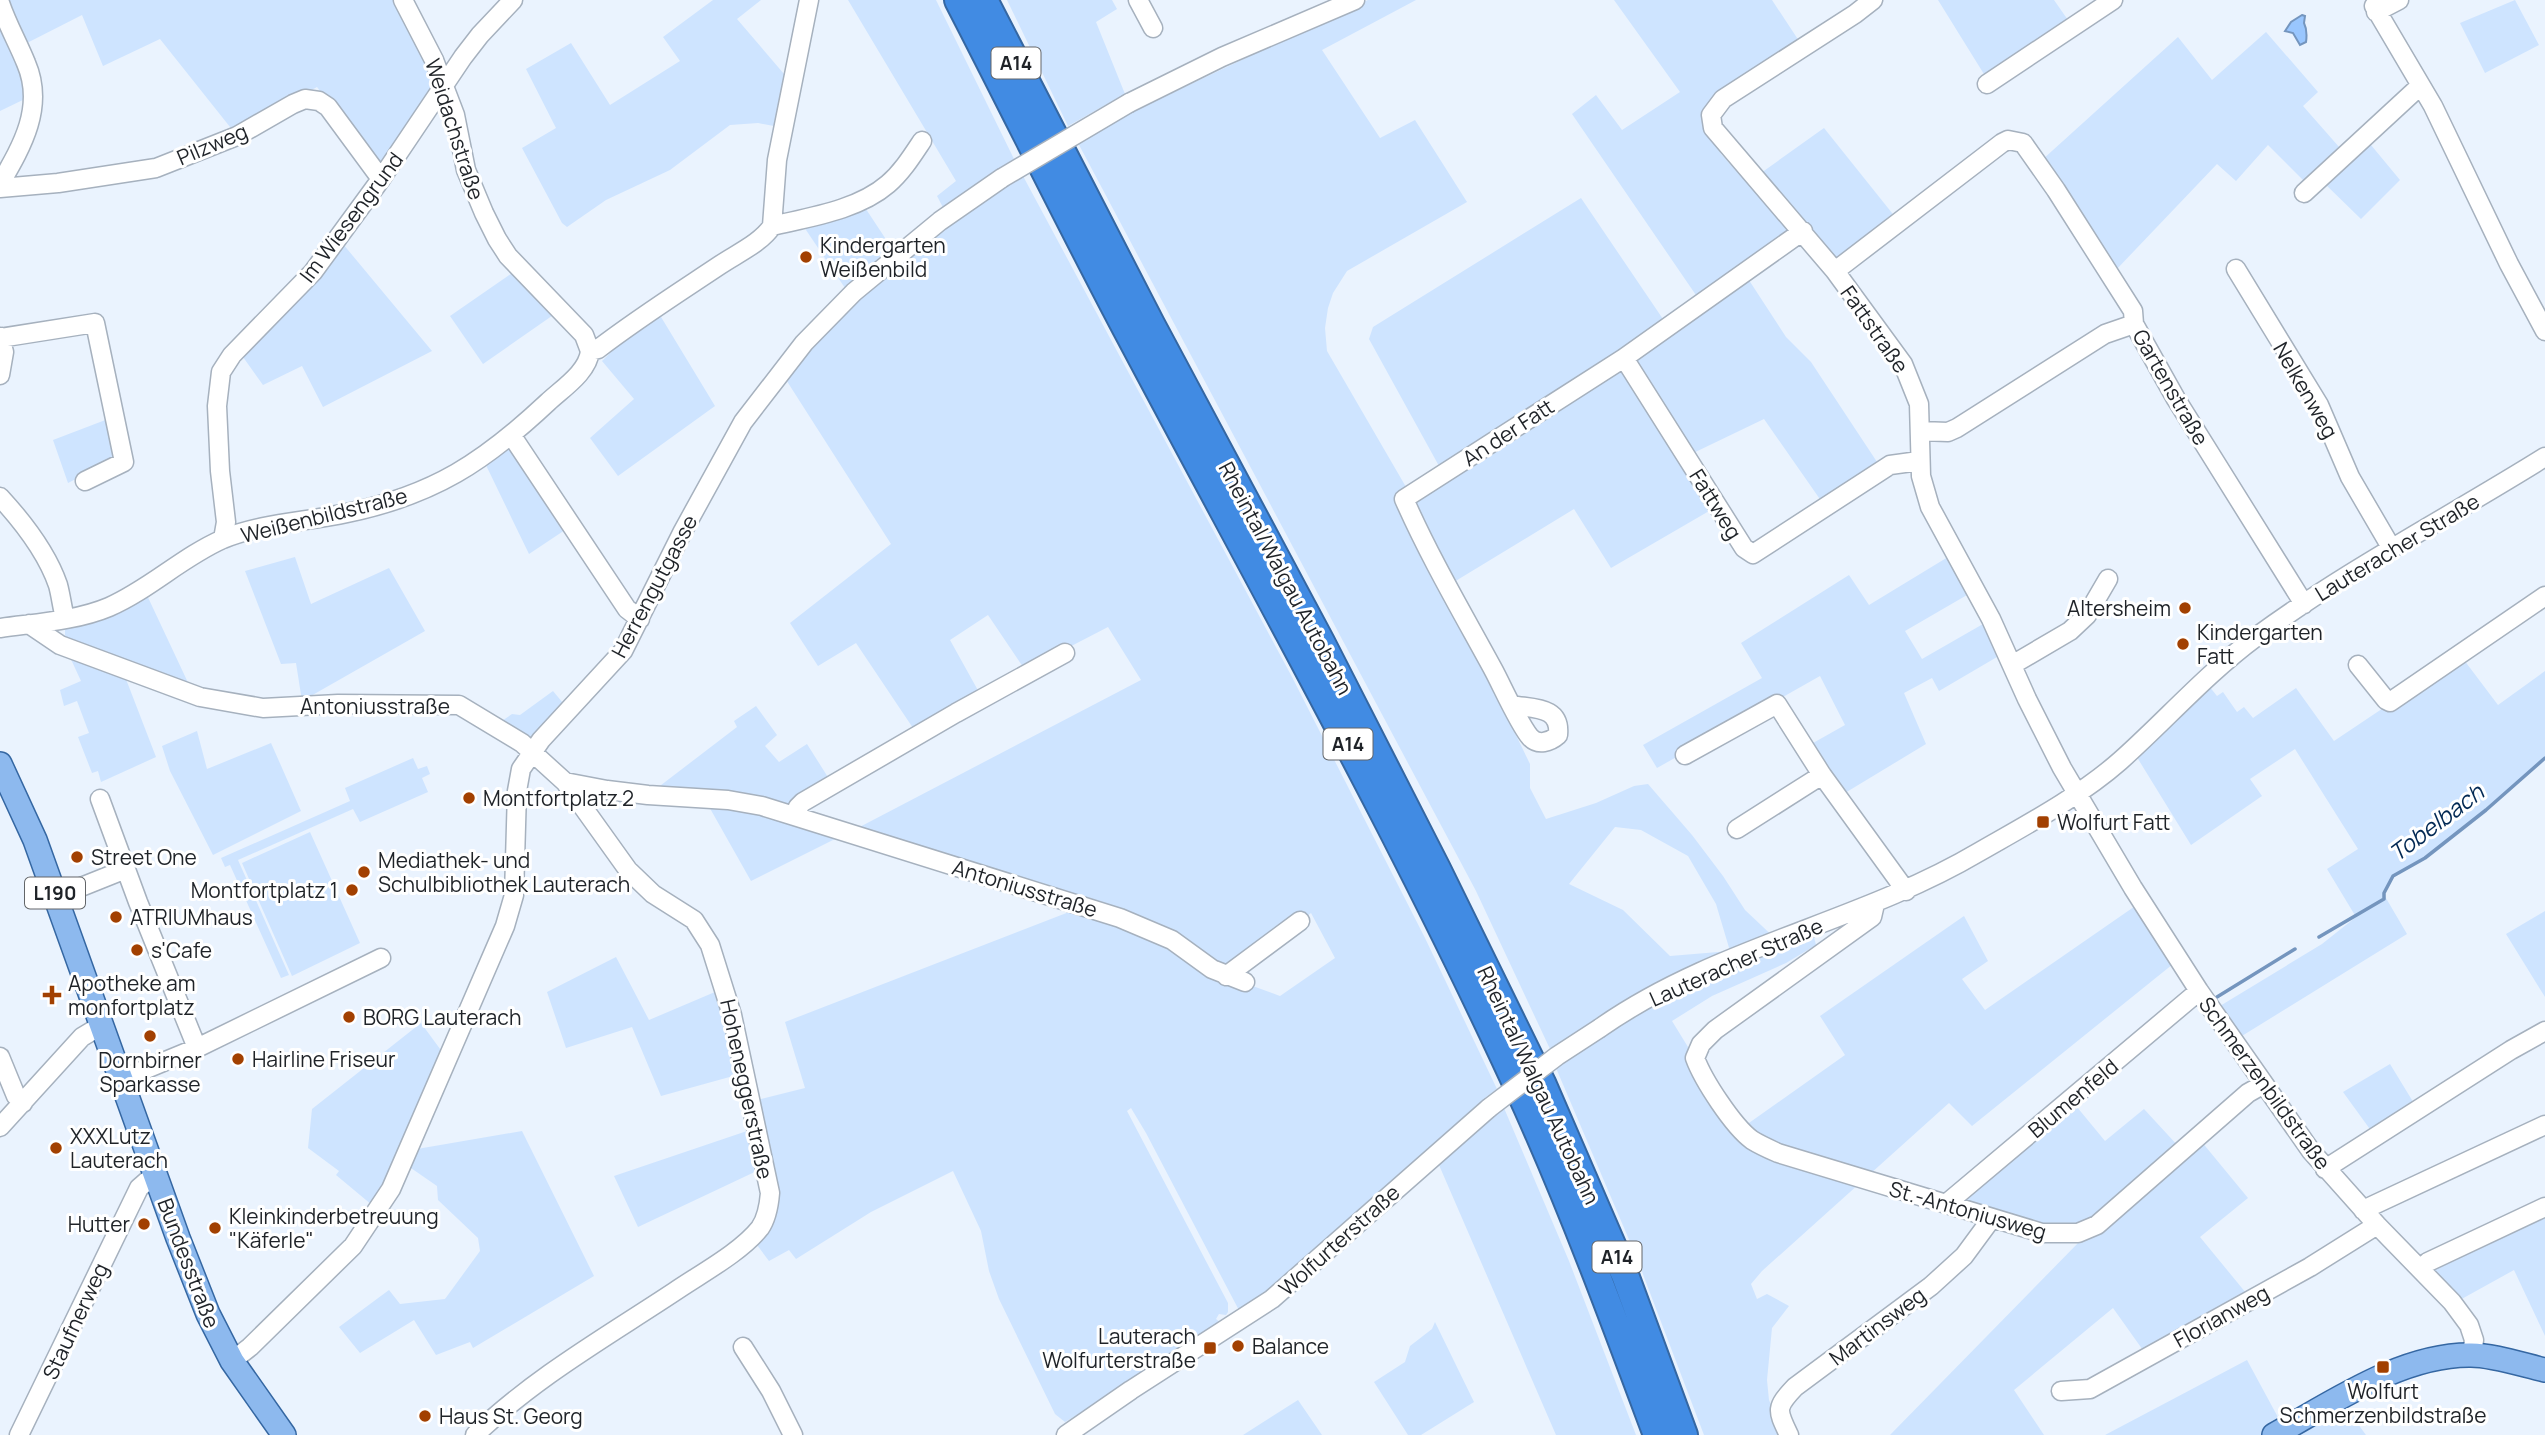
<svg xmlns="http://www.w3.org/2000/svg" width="2545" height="1435" font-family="Manrope,sans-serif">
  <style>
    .green { fill: #cee4ff; fill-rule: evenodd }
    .water { fill: #99c6fe; stroke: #7495be; stroke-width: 2 }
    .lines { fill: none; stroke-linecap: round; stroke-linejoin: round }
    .stream { stroke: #7495be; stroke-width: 3.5 }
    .minor-casing { stroke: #a6b1be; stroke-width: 21 }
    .major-casing { stroke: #3567a2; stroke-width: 26 }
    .highway-casing { stroke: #3567a2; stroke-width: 30 }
    .minor { stroke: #fff; stroke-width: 18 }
    .major { stroke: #8db9ee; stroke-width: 23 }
    .highway { stroke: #418be3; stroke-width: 26 }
    .minor-bridge-casing { stroke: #a6b1be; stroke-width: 21; stroke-linecap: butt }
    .minor-bridge { stroke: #fff; stroke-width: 18 }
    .poi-dot { fill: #a24001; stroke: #fff; stroke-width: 2.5 }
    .labels { text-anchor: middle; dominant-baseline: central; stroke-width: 6; stroke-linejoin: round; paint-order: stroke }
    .shield { fill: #fff; stroke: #626568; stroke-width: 2 }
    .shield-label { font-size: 19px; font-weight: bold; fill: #1f2328 }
    .street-label { font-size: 21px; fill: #1f2328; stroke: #fff }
    .poi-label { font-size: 21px; fill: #1f2328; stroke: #fff; text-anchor: start }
    .water-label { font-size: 23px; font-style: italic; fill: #022954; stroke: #fff }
  </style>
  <rect width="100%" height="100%" fill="#eaf3fe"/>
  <path class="green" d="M0,0H400L443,84L381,173L317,87L234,132L160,39L103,66L82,15L25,44L29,97L0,111Z
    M713,0H761L737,19L790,81L779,127L758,123L730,125L670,170L606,200L567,227L562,223L522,148L556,128L526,69L571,43L610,105L680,61L663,37Z
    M848,0H936L1014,159L998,170L1007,187L1023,176L1292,677L1425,938L1497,1089L1485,1098L1493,1116L1504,1108L1569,1261L1636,1435H1556L1439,1165L1352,1226L1270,1297L1242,1316L1146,1133L1131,1108L1127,1111L1228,1303V1312L1226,1315L1219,1314L1216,1319L1220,1322L1219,1324L1170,1355L1172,1358L1065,1422L1055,1414L999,1299L989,1271L981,1231L953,1171L871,1212L796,1259L789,1250L769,1261L754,1241L770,1219L774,1193L753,1101L805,1088L785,1022L1082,907L1142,929L1170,943L1214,972L1280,996L1335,958L1311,913L1226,974L1214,968L1176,939L1119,914L1066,897L1026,890L893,851L852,831L1141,680L1108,627L1025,670L988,615L950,640L980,694L915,731L856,643L818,666L790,623L891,544L783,375L826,325L915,246L949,219L937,196L956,181Z
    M1007,0H1112L1117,9L1096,22L1125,94L1068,126Z
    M1368,0H1416L1322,50L1380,138L1415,120L1467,202L1347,271L1333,293L1328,308L1325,328L1327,351L1406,487L1439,466L1369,339L1373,327L1581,198L1667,325L1700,301L1572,114L1596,95L1622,130L1680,92L1614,0H1772L1801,44L1709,109L1702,121L1721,154L1792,233L1743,271L1786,337L1811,362L1881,468L1824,505L1764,419L1685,457L1716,507L1611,568L1574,509L1449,585L1497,696L1530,764V788L1546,819L1596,803L1634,786L1648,784L1692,835L1723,876L1745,910L1779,942L1812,929L1816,945L1786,963L1712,996L1672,1021L1739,1130L1845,1055L1820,1016L1964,916L1988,961L1962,979L1985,1010L2141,902L2178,960L1972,1126L1949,1103L1762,1271L1751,1284L1757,1299L1767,1294L1789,1306L1772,1328L1767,1380L1769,1400L1784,1435H1704L1636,1256L1556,1068L1604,1035L1594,1020L1550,1049L1476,891L1078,143L1132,112ZM1615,827L1641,830L1688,856L1716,904L1730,951L1670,956L1623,910L1569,884Z
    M1938,0H2054L2070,23L1987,79Z
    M2515,0L2539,45L2485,73L2460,23Z
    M2266,32L2318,92L2303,106L2347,156L2366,139L2400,180L2361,219L2322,181L2308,185L2268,145L2236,181L2217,164L2115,271L2042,160L2178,37L2212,80Z
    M1824,128L1896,218L1841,259H1835L1761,173Z
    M862,203L891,247L845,288L804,227Z
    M338,238L432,351L323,407L302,366L263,385L238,350Z
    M518,269L559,311L483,364L450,316Z
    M658,312L715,406L618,476L590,438L634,399L602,361L613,350L611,346Z
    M108,419L117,458L68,483L53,440Z
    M512,437L571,526L529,554L483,459Z
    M295,557L311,604L389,568L425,631L302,701L296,663L281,664L245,571Z
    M1948,557L1967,595L1905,631L1922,659L1983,624L1997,657L1939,691L1932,678L1904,693L1926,744L1840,796L1806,747L1845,725L1820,676L1657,768L1643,745L1762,678L1741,643L1849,575L1869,605Z
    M145,591L191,689L65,638V624Z
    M69,655L124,674L156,757L101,782L98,771L92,773L78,737L89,733L77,701L64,706L60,690L81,681Z
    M2461,656L2498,705L2545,671V757L2486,810L2424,857L2392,876L2383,893L2407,934L2237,1039L2215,1009L2322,944L2356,917L2327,869L2358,849L2295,749L2250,779L2262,796L2191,845L2135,754L2209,686L2217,696L2223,692L2237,712L2244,707L2253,718L2296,688L2334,741Z
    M553,691L563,703L531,736L523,737L499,723L512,714L520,715Z
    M756,706L777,735L765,746L779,762L807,744L831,782L781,813L843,835L751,881L703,796L652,792L737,727L734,721Z
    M197,731L207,769L271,743L301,811L213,855L170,771L162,746Z
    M413,758L418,769L427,766L430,774L422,778L428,792L360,822L353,809L238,860L289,975L281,978L230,865L225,867L221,858L350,801L345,788Z
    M310,832L360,943L292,976L242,863Z
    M2545,911V997L2506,934Z
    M616,957L649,1020L722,989L744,1073L661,1096L632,1027L566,1048L547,992Z
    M421,1023L443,1053L395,1169L372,1205L336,1175L339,1171L308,1148L312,1109Z
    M2390,1064L2415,1105L2372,1132L2343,1092Z
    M2072,1101L2105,1141L2144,1109L2179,1147L2096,1221L2063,1232L1956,1206Z
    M522,1131L594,1276L473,1348L470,1342L436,1355L414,1320L360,1353L339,1327L389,1290L400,1304L445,1299L480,1251L478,1238L438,1200L437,1186L408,1166L417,1149Z
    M747,1131L761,1169L638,1227L614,1176Z
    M2201,1141L2248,1198L2200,1237L2246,1293L2145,1353L2113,1308L2014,1390L2044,1435H1890L2080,1241Z
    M2545,1212V1336L2514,1270L2458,1301L2435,1277L2433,1270L2437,1264Z
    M1435,1322L1474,1402L1421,1435H1408L1374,1382L1405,1362L1410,1346L1432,1329Z
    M2247,1360L2280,1421L2344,1405L2366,1435H2105Z
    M1298,1400L1322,1435H1243Z"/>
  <path class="water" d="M2302,15L2305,16L2304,23C2307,29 2307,35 2306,42L2300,45L2293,33L2285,31L2291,22Z"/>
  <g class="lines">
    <path class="stream" d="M2319,937L2384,899V893L2393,876L2425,858L2486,810L2545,758
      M2217,997L2295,949"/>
    <defs>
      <path id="minor" d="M403,0L434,60L455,115L466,170L484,213L497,239L508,256L584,335L590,351
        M1138,0L1153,28
        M1873,0L1855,14L1723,99L1711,115L1713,128L1835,271L1903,364L1919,404L1921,476L1930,507L1991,619L2027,699L2062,768L2133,888L2199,991L2311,1151L2377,1225L2452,1302L2469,1325L2474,1340L2472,1355
        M0,3C7,24 18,43 26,63C45,107 22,146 0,184
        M2374,6L2433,106L2509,264L2545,331
        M2376,12L2399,0
        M1987,84L2113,0
        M1129,103L1222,57L1355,0
        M0,188L58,183L156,168L237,136L293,104L305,99L319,101L328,107L381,179
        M2304,193L2420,86
        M772,226L777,160L809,0
        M2236,269L2319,405L2350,477L2392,549
        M1835,271L2002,143L2008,140L2023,143L2056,190L2133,311L2134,324L2176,399L2304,604
        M0,337L4,352L0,375
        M0,338L95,323L124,462L85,481
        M1624,358L1744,548L1753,554L1890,465L1919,461
        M1921,431L1948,432L1957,428L2105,334L2134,324
        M512,436L627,609L640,619
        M0,497C23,522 47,553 58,585C61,596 62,607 65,618
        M223,539L226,522L220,471L217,406L221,372L232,355L313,272L381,179L463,57L480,35L513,0
        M29,624L60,645L200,697L263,708L338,704L459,705L522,743L565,782L607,790L648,795L728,800L762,806L794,816L1120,918L1172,940L1212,969L1245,982
        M0,628C35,623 76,621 109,607C150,589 182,557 223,539C262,523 306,522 347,513C434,495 484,462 548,402C563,388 588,372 590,351L598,349C637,319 678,293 720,265C736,254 761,243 772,226C810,217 858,210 888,184C902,172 912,156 922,141
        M2012,665L2070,631L2087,615L2108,579
        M2358,665L2386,700L2390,702L2545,596
        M1512,705C1534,709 1561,706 1558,735C1550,742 1538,746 1530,737C1519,724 1503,688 1494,671C1463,614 1430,558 1404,499L1624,358L1803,231
        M1685,755L1777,704L1822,775L1906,891
        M100,799L138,902L197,1048
        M794,816L798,807L803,802L956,713L1065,653
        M1737,829L1822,775
        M56,897L126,869
        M1875,904L1872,917L1715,1030L1701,1044L1695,1058C1703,1080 1733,1126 1752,1140C1760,1145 1769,1149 1778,1153L2042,1233H2078L2097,1225L2248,1093L2264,1084
        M1226,976L1300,921
        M1600,1028C1715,947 1859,923 1979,852C2026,825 2079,797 2120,761C2166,720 2206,674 2256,637C2347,570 2449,517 2545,457
        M0,1057L16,1096L23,1103
        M122,1079L197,1048L381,958
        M0,1127L82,1037L102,1025
        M2325,1169L2511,1050L2545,1031
        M1946,1204L2199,991
        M2363,1210L2545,1125
        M2420,1269L2428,1262L2545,1207
        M743,1347L771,1391L793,1435
        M232,1361L250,1347L353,1246L391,1189L505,926L514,895L517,791L521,769L541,740L623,651L683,531L743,422L804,343L854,292L940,221L1002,178
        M2061,1391L2090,1389L2310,1267L2377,1225
        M19,1435L139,1188L147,1181L157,1178
        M475,1435C534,1378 606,1337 674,1292C700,1274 740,1253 760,1228C767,1218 769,1205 770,1193L732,1015L710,945L694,920L653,894L628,870L565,782
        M1066,1435L1131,1390L1272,1299L1489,1108
        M1789,1435C1777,1410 1775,1408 1795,1387L1931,1286L1964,1256L1992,1218"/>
      <path id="major" d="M0,764L35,840L178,1238L208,1314L232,1361L284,1435
        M2274,1435C2332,1403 2402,1354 2471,1355C2493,1355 2523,1365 2545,1370"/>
      <path id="highway" d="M958,0C1016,112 1071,225 1130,336C1265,591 1407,843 1527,1107C1575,1214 1616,1325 1657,1435
        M984,0L1151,324L1321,642L1437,869L1542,1083L1625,1275L1684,1435"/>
    </defs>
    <use href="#minor" class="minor-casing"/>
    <use href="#major" class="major-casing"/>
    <use href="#highway" class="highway-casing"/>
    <use href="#minor" class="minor"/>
    <use href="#major" class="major"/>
    <use href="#highway" class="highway"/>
    <defs>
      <path id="minor-bridge" d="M1002,178L1129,103
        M1489,1108L1557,1056L1600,1028"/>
    </defs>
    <use href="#minor-bridge" class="minor-bridge-casing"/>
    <use href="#minor-bridge" class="minor-bridge"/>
  </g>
  <g class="poi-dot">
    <circle cx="806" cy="257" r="7"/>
    <circle cx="2185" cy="608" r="7"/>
    <circle cx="2183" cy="644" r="7"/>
    <circle cx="469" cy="798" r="7"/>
    <rect x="2036" y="815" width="14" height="14" rx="3.5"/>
    <circle cx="77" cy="857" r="7"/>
    <circle cx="364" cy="872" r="7"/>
    <circle cx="352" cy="890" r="7"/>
    <circle cx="116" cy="917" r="7"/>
    <circle cx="137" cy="950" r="7"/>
    <path d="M48.5 984.5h7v7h7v7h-7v7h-7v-7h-7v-7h7z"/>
    <circle cx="349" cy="1017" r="7"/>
    <circle cx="150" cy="1036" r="7"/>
    <circle cx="238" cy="1059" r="7"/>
    <circle cx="56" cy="1148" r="7"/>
    <circle cx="144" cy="1224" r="7"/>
    <circle cx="215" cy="1228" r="7"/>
    <circle cx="1238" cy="1346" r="7"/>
    <rect x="1203" y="1341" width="14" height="14" rx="3.5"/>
    <rect x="2376" y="1360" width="14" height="14" rx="3.5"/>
    <circle cx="425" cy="1416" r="7"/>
  </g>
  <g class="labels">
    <g class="shield">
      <rect x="991.5" y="47.5" width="49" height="31" rx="5"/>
      <rect x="1323.5" y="728.5" width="49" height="31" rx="5"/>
      <rect x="25" y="877.5" width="60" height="31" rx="5"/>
      <rect x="1592.5" y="1241.5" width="49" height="31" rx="5"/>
    </g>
    <g class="shield-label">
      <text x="1016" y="63">A14</text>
      <text x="1348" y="744">A14</text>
      <text x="55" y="893">L190</text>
      <text x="1617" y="1257">A14</text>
    </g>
    <g class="street-label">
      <text transform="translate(455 129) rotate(72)">Weidachstraße</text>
      <text transform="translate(212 144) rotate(-23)">Pilzweg</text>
      <text transform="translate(351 217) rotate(-53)">Im Wiesengrund</text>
      <text transform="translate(1875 329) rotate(55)">Fattstraße</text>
      <text transform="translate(2171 387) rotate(60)">Gartenstraße</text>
      <text transform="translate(2306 390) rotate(60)">Nelkenweg</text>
      <text transform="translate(1508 432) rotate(-33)">An der Fatt</text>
      <text transform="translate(1716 504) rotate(58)">Fattweg</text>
      <text transform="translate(324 515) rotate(-14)">Weißenbildstraße</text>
      <text transform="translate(2397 547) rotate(-31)">Lauteracher Straße</text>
      <text transform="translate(1286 578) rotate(62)">Rheintal/Walgau Autobahn</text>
      <text transform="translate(654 586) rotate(-62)">Herrengutgasse</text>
      <text x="375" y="706">Antoniusstraße</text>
      <text transform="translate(1025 888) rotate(17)">Antoniusstraße</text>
      <text transform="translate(1736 962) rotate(-24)">Lauteracher Straße</text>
      <text transform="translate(2265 1083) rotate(54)">Schmerzenbildstraße</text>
      <text transform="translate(1539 1085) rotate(65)">Rheintal/Walgau Autobahn</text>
      <text transform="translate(747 1089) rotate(78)">Hoheneggerstraße</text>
      <text transform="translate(2073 1098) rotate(-40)">Blumenfeld</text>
      <text transform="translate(1968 1210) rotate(16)">St.-Antoniusweg</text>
      <text transform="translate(1339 1240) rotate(-42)">Wolfurterstraße</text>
      <text transform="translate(189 1263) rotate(69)">Bundesstraße</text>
      <text transform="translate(2221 1316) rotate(-29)">Florianweg</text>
      <text transform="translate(75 1321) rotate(-65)">Staufnerweg</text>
      <text transform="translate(1877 1326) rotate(-37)">Martinsweg</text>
    </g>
    <g class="poi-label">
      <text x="820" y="245">Kindergarten<tspan x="820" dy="24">Weißenbild</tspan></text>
      <text x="2171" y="608" text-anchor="end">Altersheim</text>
      <text x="2197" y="632">Kindergarten<tspan x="2197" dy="24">Fatt</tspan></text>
      <text x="483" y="798">Montfortplatz 2</text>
      <text x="2057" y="822">Wolfurt Fatt</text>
      <text x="91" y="857">Street One</text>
      <text x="378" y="860">Mediathek- und<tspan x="378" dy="24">Schulbibliothek Lauterach</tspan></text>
      <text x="338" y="890" text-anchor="end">Montfortplatz 1</text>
      <text x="130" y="917">ATRIUMhaus</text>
      <text x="151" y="950">s'Cafe</text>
      <text x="68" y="983">Apotheke am<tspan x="68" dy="24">monfortplatz</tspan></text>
      <text x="363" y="1017">BORG Lauterach</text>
      <text x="252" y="1059">Hairline Friseur</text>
      <text x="150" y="1060" text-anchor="middle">Dornbirner<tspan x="150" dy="24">Sparkasse</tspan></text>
      <text x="70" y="1136">XXXLutz<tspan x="70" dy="24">Lauterach</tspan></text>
      <text x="229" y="1216">Kleinkinderbetreuung<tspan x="229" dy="24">"Käferle"</tspan></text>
      <text x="130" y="1224" text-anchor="end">Hutter</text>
      <text x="1196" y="1336" text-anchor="end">Lauterach<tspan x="1196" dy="24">Wolfurterstraße</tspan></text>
      <text x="1252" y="1346">Balance</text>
      <text x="2383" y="1391" text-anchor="middle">Wolfurt<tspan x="2383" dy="24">Schmerzenbildstraße</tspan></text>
      <text x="439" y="1416">Haus St. Georg</text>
    </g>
    <g class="water-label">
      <text transform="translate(2436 822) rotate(-37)">Tobelbach</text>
    </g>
  </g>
</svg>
